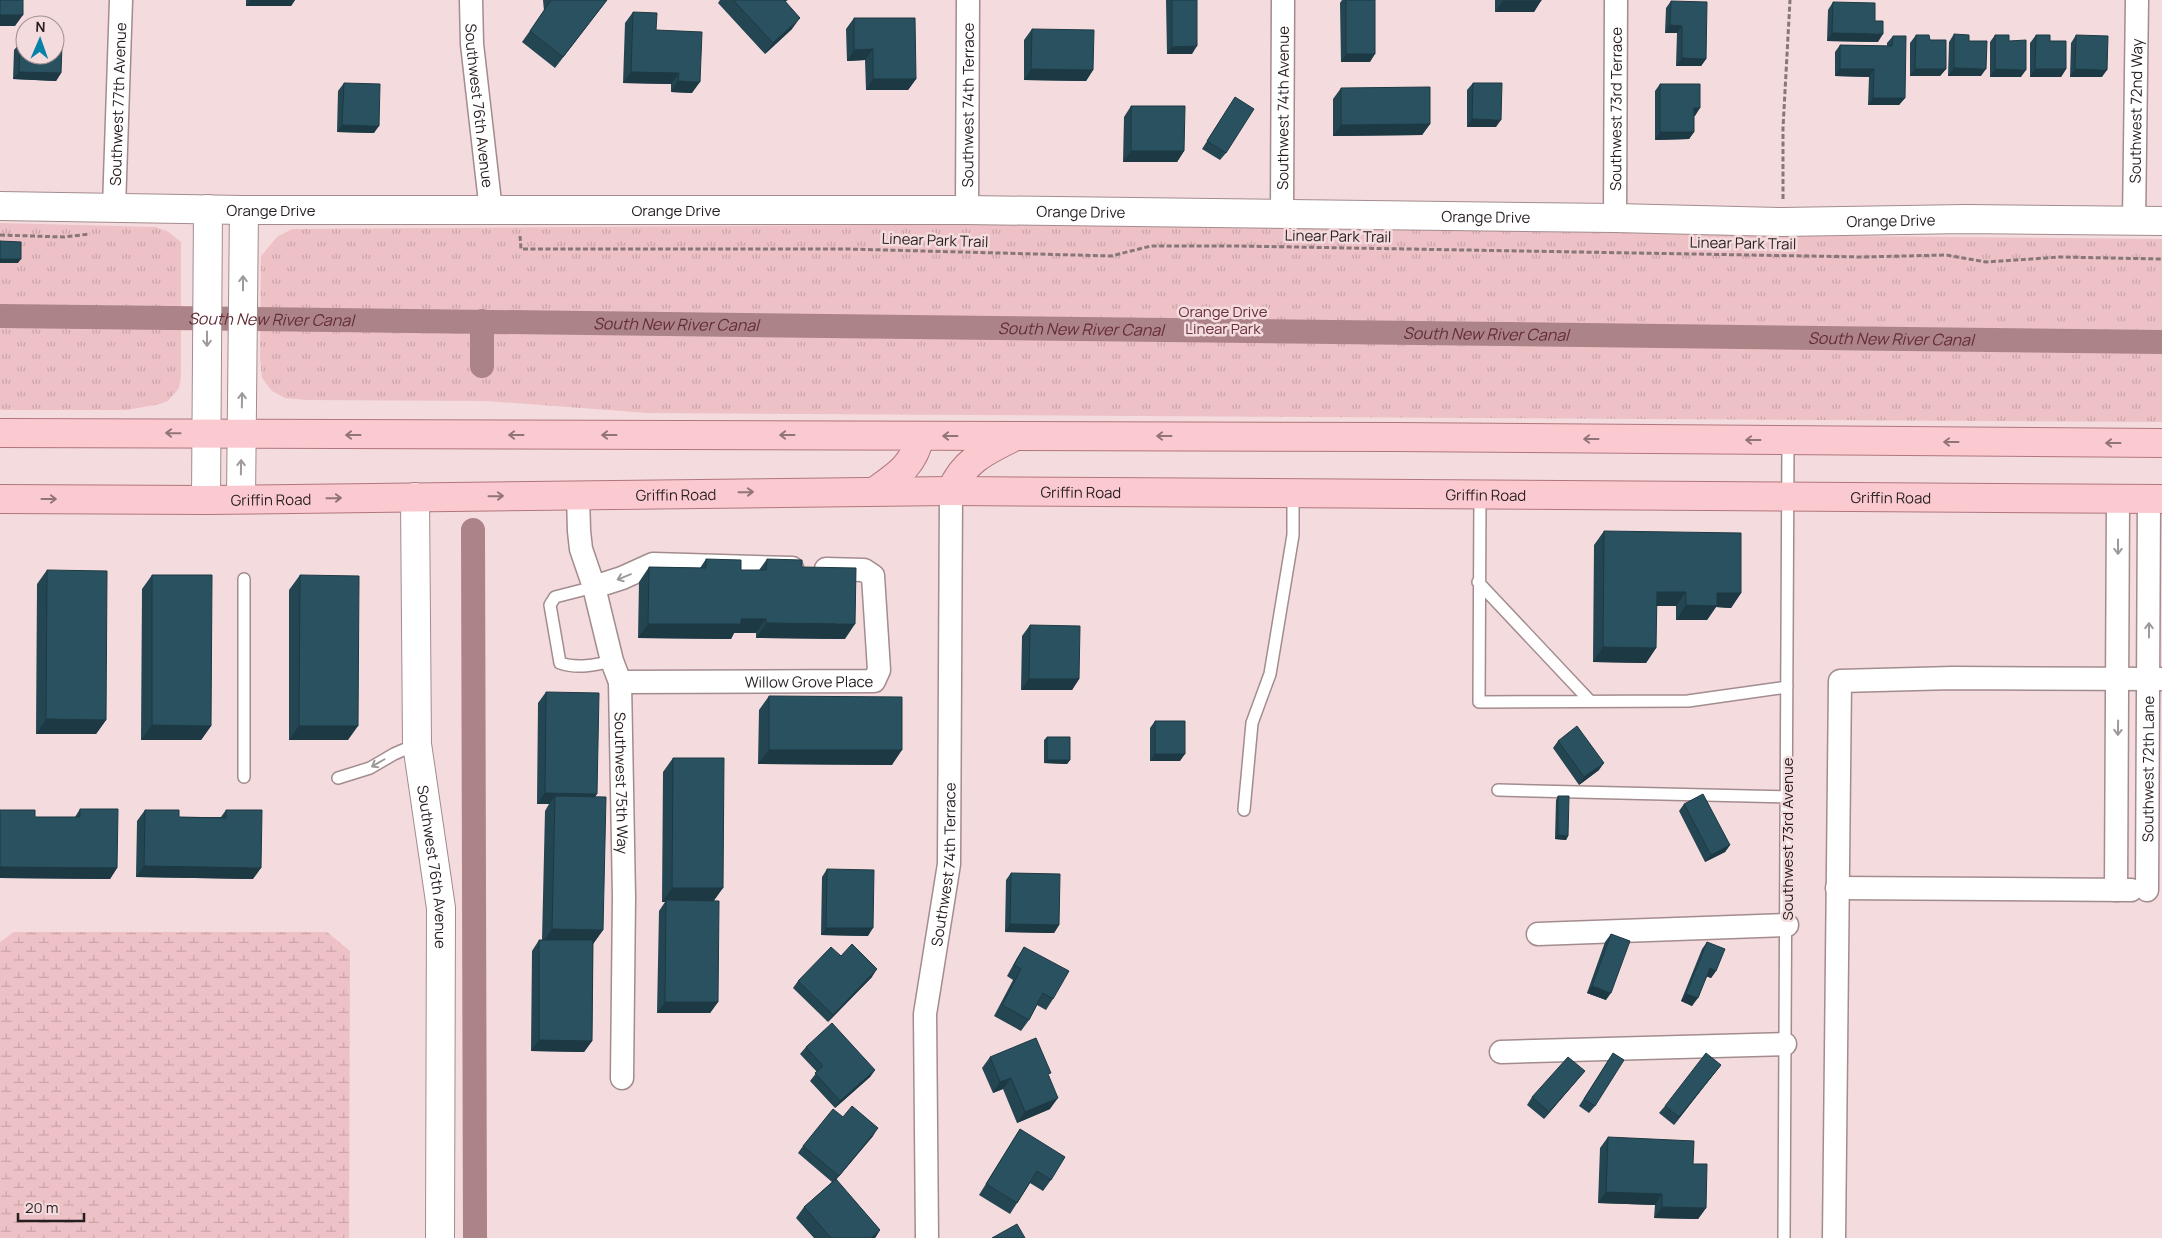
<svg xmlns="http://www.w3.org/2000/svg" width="2162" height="1238" font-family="Manrope,sans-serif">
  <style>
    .grass { fill: url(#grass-tufts) }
    .wetland { fill: url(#wetland-marsh) }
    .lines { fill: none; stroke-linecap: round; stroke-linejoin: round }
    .canal { stroke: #ac8387; stroke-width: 24 }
    .lane-casing { stroke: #a38c8e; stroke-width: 14 }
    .street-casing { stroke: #a38c8e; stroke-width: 25 }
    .secondary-casing { stroke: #a38c8e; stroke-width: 30 }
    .primary-casing { stroke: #af777d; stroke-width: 30 }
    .path { stroke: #877778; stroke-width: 3; stroke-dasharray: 5 2.5; stroke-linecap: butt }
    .lane { stroke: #fff; stroke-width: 11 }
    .street { stroke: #fff; stroke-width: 22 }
    .secondary { stroke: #fff; stroke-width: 28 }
    .primary { stroke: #fbcad0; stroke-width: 28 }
    .wall { fill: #244653 }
    .shaded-wall { fill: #1d3943 }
    .building { fill: #2a5160; stroke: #1d3943 }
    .oneway { stroke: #9e9a9a }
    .oneway2 { stroke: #917478 }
    .labels { text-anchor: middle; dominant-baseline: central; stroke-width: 5; stroke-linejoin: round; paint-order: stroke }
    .street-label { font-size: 15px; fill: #271e1f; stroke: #f4dbdd }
    .park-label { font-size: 15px; fill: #693039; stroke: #f4dbdd }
    .water-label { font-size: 16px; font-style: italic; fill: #642c35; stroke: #f4dbdd }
  </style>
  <defs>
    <pattern id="grass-tufts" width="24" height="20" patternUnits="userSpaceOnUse" patternTransform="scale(1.25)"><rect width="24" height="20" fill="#edc1c5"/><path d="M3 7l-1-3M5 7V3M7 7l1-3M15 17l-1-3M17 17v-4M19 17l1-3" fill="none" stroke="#cba5a9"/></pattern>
    <pattern id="wetland-marsh" width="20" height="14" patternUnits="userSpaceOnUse" patternTransform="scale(1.25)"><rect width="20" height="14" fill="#edc1c5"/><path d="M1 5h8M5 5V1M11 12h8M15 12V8" fill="none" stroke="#cba5a9"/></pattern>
  </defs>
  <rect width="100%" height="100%" fill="#f4dbdd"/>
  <path class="grass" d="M0,223L155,227L167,231L181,242V376L179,388L168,401L160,404L127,410H0Z
    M1142,223L1841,236L2162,239V422L648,413L487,401L306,400L285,398L272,391L262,378L260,358L261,256L277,237L292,229Z"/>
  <path class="wetland" d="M14,932H327L350,951L349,1238H0V942Z"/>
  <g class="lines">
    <g class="canal">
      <path id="s1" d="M0,316L2162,342"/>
      <path d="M482,321V366"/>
      <path d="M473,530L475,1238"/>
    </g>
    <defs>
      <path id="lane" d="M1480,495L1479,702L1688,701L1787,687
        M244,579V777
        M1478,582L1590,701
        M594,587L555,597L550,605L560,663C577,669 596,665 612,661
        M338,778L370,768L394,754L417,744
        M1498,790L1787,797
        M1244,810L1252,723L1270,674L1293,535V492
        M1784,1238L1788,441"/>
      <g id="street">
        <path id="s2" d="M471,0L472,44L491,211"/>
        <path id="s3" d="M114,208L121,0"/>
        <path id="s4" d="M967,210L968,0"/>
        <path id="s5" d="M1282,214L1283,0"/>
        <path id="s6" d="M1615,218L1616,0"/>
        <path id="s7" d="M2134,221L2137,0"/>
        <path id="s8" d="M578,494L579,531L581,549L594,587L612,661L620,682L624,897L622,1078"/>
        <path d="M594,587L622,578L653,564L792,568"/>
        <path id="s9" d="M620,682L874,681L879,670L873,576L864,570L826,569"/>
        <path d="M1837,888L2131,890"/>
        <path d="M2116,890L2118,499"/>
        <path id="s10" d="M2147,890L2149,499"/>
        <path d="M1538,934L1787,925"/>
        <path d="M1501,1052L1785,1044"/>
        <path id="s11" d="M927,1238L925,1014L949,864L951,491"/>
        <path d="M1834,1238L1840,681L1953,678L2162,679"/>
      </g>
      <g id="secondary">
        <path id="s12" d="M0,206L244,210H967L1615,218L1782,222L1965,219L2162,221"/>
        <path id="s13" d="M415,497L417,744L441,908L440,1238"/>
        <path d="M241,499L244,210"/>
        <path d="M206,500L208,209"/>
      </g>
      <g id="primary">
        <path d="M0,433L1395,437L2162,443"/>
        <path d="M875,491C898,475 914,465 920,436"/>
        <path d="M951,491C963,462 985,451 1012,438"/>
        <path id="s14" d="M0,499L206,500L951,491L2162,499"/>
      </g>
    </defs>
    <use href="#lane" class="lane-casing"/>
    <use href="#street" class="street-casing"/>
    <use href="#secondary" class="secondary-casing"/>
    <use href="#primary" class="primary-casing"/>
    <path class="path" d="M1783,199V128L1790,0
      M0,235L64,237L90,234
      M520,236L521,249H848L1111,256L1151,246H1237L1863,257L1946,255L1986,262L2060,257L2162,259"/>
    <use href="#lane" class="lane"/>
    <use href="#street" class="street"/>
    <use href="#secondary" class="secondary"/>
    <use href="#primary" class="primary"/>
  </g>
  <path class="wall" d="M246,0H295L291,6H246Z
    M543,0H607L555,68L522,42L544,11Z
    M720,0H788L785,2L792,29L765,54L718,3Z
    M1166,0H1197L1192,54H1167Z
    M1342,0H1375L1370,62H1341L1340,3Z
    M1495,0H1541L1534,12H1495Z
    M1671,1L1706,59L1701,66H1676L1677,33H1665L1666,8Z
    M1833,2L1878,42L1827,41L1828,10Z
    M633,12L656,30L692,93L671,92V84L623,83L625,23Z
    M854,18L916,79L908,90H866L865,60L847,61L846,29Z
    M1032,29L1093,70L1086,81L1024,80V40Z
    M1954,34L1969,41L1981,76H1948L1949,42Z
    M1916,35L1930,40L1946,69L1940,76H1910V43Z
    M1995,35L2009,41L2021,77H1990V42Z
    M2036,35L2050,41L2066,69L2061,77H2030V43Z
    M2076,35L2102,77H2070L2071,43Z
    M1893,36L1905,98L1899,105H1868L1869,77L1835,76V52L1840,45L1887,46V43Z
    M20,43L61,73L56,81L13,79L14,50Z
    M344,83L374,133L337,132L338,91Z
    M1473,83L1496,127H1467V90Z
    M1660,84L1695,116H1694V132L1689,139L1655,140V91Z
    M1341,88L1430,124L1422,135L1333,136V99Z
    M1230,105L1226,153L1220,160L1202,149Z
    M1131,106L1184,151L1177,162H1123L1124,117Z
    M1604,531L1741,593L1731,608L1716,607L1707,620H1676V606H1656V648L1646,663L1593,662L1594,545Z
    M706,559L741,570H759L767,559L802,567L845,639L756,638V633H734L731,639L638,638L639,582L649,567L700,568Z
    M47,570L106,720L96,734H36L37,584Z
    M152,575L211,726L201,740H141L142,589Z
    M300,575L348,740H289V590Z
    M1030,625L1079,679L1072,690H1021L1022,636Z
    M546,692L595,797L603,930L593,944L592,1041L584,1052L531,1051L532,951L539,940H542L545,811L549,804H537L538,703Z
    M769,696L892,765L758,764L759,710Z
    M1155,721L1180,761H1150V728Z
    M1047,737L1070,760L1067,764L1044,763V740Z
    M1558,741L1599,770L1579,785L1553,748Z
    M673,758L714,901L718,1002L710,1013H657L659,911L665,902H662L663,772Z
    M1558,796L1568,836L1566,840L1555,839L1556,800Z
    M1684,804L1730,845L1725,852L1705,862L1679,811Z
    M80,809L117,868L110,879L0,878V810L35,817H75Z
    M145,810L179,817H221L226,810L253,879L136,877L137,821Z
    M827,869L868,936L821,935L822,877Z
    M1011,873L1059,925L1054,933L1005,932L1006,880Z
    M1611,934L1606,1000L1587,993L1605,942Z
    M1707,942L1716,971L1711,978L1707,976L1692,1006L1681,1001L1702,949Z
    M1024,947L1053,999L1046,1010L1037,1005L1029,1020L1021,1031L994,1016L1013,980L1007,976L1017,958Z
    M841,956L872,977L828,1022L793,988L798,981Z
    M806,1047L875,1070L870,1077L835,1108L810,1081L817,1072L800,1054Z
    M990,1057L1049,1076L1050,1109L1017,1123L1003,1089L993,1093L982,1068Z
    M1608,1061L1595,1106L1589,1113L1579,1106Z
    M1721,1065L1674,1125L1659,1113L1665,1106Z
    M1585,1071L1579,1078L1544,1119L1527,1105L1532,1097Z
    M843,1117L873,1136L836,1180L880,1230L875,1238H814L796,1218L804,1207L832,1182L798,1153L803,1146Z
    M1020,1129L1051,1180L1043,1191L1030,1183L1010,1214L979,1195Z
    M1608,1137L1693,1164L1706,1208L1698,1219L1654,1218L1655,1205L1598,1203L1600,1148Z"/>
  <path class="shaded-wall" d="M250,0H295L291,6H246Z
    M1503,1H1541L1534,12H1495Z
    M0,15H23L15,26H0Z
    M800,18L792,29L765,54L773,43Z
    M1670,25L1682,26L1677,33H1665Z
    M1832,33L1883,34L1878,42L1827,41Z
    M1197,46L1192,54H1167L1172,47Z
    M873,49L865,60L847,61L854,50Z
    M1346,54H1375L1370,62H1341Z
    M1682,58L1706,59L1701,66H1676Z
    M1954,68L1986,69L1981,76H1948Z
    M1031,69L1093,70L1086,81L1024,80Z
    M1840,69H1874L1869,77L1835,76Z
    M1915,69H1946L1940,76H1910Z
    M1995,69L2026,70L2021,77H1990Z
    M2035,69H2066L2061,77H2030Z
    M2075,69L2107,70L2102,77H2070Z
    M19,72L61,73L56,81L13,79Z
    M631,72L679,73L671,84L623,83Z
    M873,79H916L908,90H866Z
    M678,81L700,82L692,93L671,92Z
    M1873,98H1905L1899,105H1868Z
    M1694,108H1700L1695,116H1689Z
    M1472,119L1501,120L1496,127H1467Z
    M1430,124L1422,135L1333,136L1341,125Z
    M342,125L379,126L374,133L337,132Z
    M1660,132H1694L1689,139L1655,140Z
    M1131,151H1184L1177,162H1123Z
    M0,259H21L18,263H0Z
    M1657,592H1686L1676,606H1647Z
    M1717,593H1741L1731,608L1716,607L1707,620H1676L1686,605Z
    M741,619H766L756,633H734L731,639L638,638L648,624Z
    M766,623L855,624L845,639L756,638Z
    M1603,647L1656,648L1646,663L1593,662Z
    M1029,679H1079L1072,690H1021Z
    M46,719L106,720L96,734H36Z
    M152,725L211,726L201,740H141Z
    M299,726H358L348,740H289Z
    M769,750H902L892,765L758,764Z
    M1155,754H1185L1180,761H1150Z
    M1047,760H1070L1067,764L1044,763Z
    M1604,763L1599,770L1579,785L1584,777Z
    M545,793L597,794L590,805L555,796L549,804H537Z
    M1558,835L1568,836L1566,840L1555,839Z
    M1730,845L1725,852L1705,862L1711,855Z
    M144,866L261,868L253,879L136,877Z
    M0,867L117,868L110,879L0,878Z
    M672,888H723L713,902L666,900L665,902H662Z
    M1010,924L1059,925L1054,933L1005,932Z
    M826,928H873L868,936L821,935Z
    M552,929L603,930L593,944L542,943Z
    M1710,968L1716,971L1711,978L1705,976Z
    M877,969L872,977L828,1022L833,1015Z
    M1592,986L1611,993L1606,1000L1587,993Z
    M1686,994L1698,998L1692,1006L1681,1001Z
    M665,1002H718L710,1013H657Z
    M539,1040L592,1041L584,1052L531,1051Z
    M1721,1065L1715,1072L1674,1125L1679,1117Z
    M875,1070L870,1077L835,1108L840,1101Z
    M1585,1071L1579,1078L1544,1119L1549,1112Z
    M1011,1078L1003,1089L993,1093L1000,1082Z
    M1058,1098L1050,1109L1017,1123L1025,1112Z
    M878,1128L873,1136L833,1183L839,1176Z
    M1606,1192L1662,1194L1655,1205L1598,1203Z
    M1662,1207L1706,1208L1698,1219L1654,1218Z
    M880,1230L875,1238H871Z"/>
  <path class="building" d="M0,0H23V15H0Z
    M551,0H607L563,57L530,31Z
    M733,0H784L800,18L773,43Z
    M1172,0H1197V46L1172,47Z
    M1346,0H1375V54H1346Z
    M1503,0H1541V1H1503Z
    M1671,1L1707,2L1706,59L1682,58V26L1670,25Z
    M1833,2L1875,3V21H1883V34L1832,33Z
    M633,12L657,13L656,30L702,32L700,82L678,81L679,73L631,72Z
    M854,18H915L916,79H873V49L854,50Z
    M1032,29L1094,30L1093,70L1031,69Z
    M1954,34L1969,35V41H1987L1986,69L1954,68Z
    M1916,35H1929L1930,40H1946V69H1915Z
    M1995,35H2009V41L2026,40V70L1995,69Z
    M2036,35H2050V41H2066V69H2035Z
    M2076,35L2108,36L2107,70L2075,69Z
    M1893,36H1906L1905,98H1873L1874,69H1840V45L1892,46Z
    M20,43H25V55H55V44L62,45L61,73L19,72Z
    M344,83L380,84L379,126L342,125Z
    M1473,83H1502L1501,120L1472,119Z
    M1660,84H1700V108H1694V132H1660Z
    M1430,87V124L1341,125V88Z
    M1235,97L1254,109L1226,153L1207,141Z
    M1131,106H1185L1184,151H1131Z
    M0,241L21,242V259H0Z
    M1604,531L1741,533V593H1717V606L1686,605V592H1657L1656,648L1603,647Z
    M706,559L741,560V570H766L767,559L802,560V567L856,568L855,624L766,623V619H741V624H648L649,567L706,568Z
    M47,570L107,571L106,720L46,719Z
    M152,575H212L211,726L152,725Z
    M300,575L359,576L358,726H299Z
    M1030,625L1080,626L1079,679H1029Z
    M546,692L599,693L597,794L545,793Z
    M769,696L902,697V750H769Z
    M1155,721H1185V754H1155Z
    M1577,726L1604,763L1584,777L1558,741Z
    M1047,737H1070V760H1047Z
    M673,758H724L723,888H672Z
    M1703,794L1730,845L1711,855L1684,804Z
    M555,796L606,797L603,930L552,929Z
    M1558,796H1569L1568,836L1558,835Z
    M80,809H118L117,868L0,867V810H35V817H80Z
    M145,810H179V817L226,818V810H262L261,868L144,866Z
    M827,869L874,870L873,928H826Z
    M1011,873L1060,874L1059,925L1010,924Z
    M666,900L719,901L718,1002H665Z
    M1611,934L1630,941L1611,993L1592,986Z
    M539,940H593L592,1041L539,1040Z
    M1707,942L1725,949L1716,971L1710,968L1698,998L1686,994Z
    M852,944L877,969L833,1015L798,981L831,947L841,956Z
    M1024,947L1069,971L1053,999L1043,993L1029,1020L1002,1005L1021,969L1014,965Z
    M832,1023L875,1070L840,1101L815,1073L823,1066L806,1047Z
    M1036,1038L1051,1073L1048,1074L1058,1098L1025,1112L1011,1078L1000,1082L990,1057Z
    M1613,1053L1624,1060L1595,1106L1584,1099Z
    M1706,1053L1721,1065L1679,1117L1665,1106Z
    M1568,1057L1585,1071L1549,1112L1532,1097Z
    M852,1106L878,1128L839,1176L803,1146L833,1109L843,1117Z
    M1020,1129L1065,1157L1051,1180L1037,1171L1017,1203L986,1184Z
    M1608,1137L1694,1141L1693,1164H1707L1706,1208L1662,1207V1194L1606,1192Z
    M836,1179L880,1230L871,1238H831L804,1207Z
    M1017,1224L1025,1238H992Z"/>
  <defs><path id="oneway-shaft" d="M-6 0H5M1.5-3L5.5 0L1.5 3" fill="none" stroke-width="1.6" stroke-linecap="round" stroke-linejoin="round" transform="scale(1.25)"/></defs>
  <g class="oneway">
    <use href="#oneway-shaft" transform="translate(243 283) rotate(-90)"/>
    <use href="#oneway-shaft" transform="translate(207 339) rotate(90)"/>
    <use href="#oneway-shaft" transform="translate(242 400) rotate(-89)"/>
    <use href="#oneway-shaft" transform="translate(241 467) rotate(-89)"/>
    <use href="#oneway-shaft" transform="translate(2118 547) rotate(90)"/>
    <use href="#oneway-shaft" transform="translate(624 577) rotate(158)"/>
    <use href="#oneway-shaft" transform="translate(2149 630) rotate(-90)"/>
    <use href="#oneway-shaft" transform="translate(2118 728) rotate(91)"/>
    <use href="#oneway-shaft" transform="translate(378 763) rotate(150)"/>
  </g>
  <g class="oneway2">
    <use href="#oneway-shaft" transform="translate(173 433) rotate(-179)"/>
    <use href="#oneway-shaft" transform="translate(353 435) rotate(-180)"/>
    <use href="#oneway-shaft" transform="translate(516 435) rotate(-180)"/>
    <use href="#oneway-shaft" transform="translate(609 435) rotate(-180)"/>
    <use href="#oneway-shaft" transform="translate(787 435) rotate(-180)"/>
    <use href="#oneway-shaft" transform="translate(950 436) rotate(-180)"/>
    <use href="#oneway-shaft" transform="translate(1164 436) rotate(-180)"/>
    <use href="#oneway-shaft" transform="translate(1591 439) rotate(-180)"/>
    <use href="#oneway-shaft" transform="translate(1753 440) rotate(-180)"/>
    <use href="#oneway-shaft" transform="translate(1951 442) rotate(-180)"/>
    <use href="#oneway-shaft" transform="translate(2113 443) rotate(-180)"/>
    <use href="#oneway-shaft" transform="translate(746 492) rotate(-1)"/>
    <use href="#oneway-shaft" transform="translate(496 496) rotate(-1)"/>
    <use href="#oneway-shaft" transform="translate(334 498) rotate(-1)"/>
    <use href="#oneway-shaft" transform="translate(49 499)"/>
  </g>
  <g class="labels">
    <g class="street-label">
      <text stroke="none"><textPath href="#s3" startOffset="104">Southwest 77th Avenue</textPath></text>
      <text stroke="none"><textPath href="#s2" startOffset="106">Southwest 76th Avenue</textPath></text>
      <text stroke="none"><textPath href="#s4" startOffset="105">Southwest 74th Terrace</textPath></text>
      <text stroke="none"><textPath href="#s5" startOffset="106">Southwest 74th Avenue</textPath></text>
      <text stroke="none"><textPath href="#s6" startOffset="109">Southwest 73rd Terrace</textPath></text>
      <text stroke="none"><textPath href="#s7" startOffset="110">Southwest 72nd Way</textPath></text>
      <text stroke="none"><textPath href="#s12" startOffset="271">Orange Drive</textPath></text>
      <text stroke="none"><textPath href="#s12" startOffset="676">Orange Drive</textPath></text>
      <text stroke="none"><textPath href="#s12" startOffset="1081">Orange Drive</textPath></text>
      <text stroke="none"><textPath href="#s12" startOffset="1486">Orange Drive</textPath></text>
      <text stroke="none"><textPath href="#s12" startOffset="1891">Orange Drive</textPath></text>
      <text transform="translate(1338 236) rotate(1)">Linear Park Trail</text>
      <text transform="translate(935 240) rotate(2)">Linear Park Trail</text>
      <text transform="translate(1743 243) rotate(1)">Linear Park Trail</text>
      <text stroke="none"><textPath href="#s14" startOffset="1081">Griffin Road</textPath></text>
      <text stroke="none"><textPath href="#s14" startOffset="676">Griffin Road</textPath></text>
      <text stroke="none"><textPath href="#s14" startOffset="1486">Griffin Road</textPath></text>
      <text stroke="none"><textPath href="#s14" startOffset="1891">Griffin Road</textPath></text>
      <text stroke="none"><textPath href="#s14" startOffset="271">Griffin Road</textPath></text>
      <text stroke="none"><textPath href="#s9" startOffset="189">Willow Grove Place</textPath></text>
      <text stroke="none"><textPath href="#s10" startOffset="121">Southwest 72th Lane</textPath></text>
      <text stroke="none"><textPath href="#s8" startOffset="295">Southwest 75th Way</textPath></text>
      <text transform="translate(1787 839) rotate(-90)">Southwest 73rd Avenue</text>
      <text stroke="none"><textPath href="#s11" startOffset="375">Southwest 74th Terrace</textPath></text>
      <text stroke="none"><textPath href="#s13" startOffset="371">Southwest 76th Avenue</textPath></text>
    </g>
    <g class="park-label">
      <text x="1223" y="311">Orange Drive<tspan x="1223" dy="17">Linear Park</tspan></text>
    </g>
    <g class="water-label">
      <text stroke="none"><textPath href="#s1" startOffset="271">South New River Canal</textPath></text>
      <text stroke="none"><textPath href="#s1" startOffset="676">South New River Canal</textPath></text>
      <text stroke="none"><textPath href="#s1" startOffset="1081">South New River Canal</textPath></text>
      <text stroke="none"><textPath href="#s1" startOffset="1486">South New River Canal</textPath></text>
      <text stroke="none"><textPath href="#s1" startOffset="1891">South New River Canal</textPath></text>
    </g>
  </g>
  <g transform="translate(40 40) rotate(2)"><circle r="24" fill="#f4dbdd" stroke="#a28f91"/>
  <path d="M0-4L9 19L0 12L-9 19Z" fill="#0582a7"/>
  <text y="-8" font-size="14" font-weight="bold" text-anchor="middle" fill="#271e1f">N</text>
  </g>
  <path d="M18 1213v8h66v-8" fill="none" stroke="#271e1f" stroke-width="2.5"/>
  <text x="25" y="1213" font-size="15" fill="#271e1f" stroke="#f4dbdd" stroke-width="4" paint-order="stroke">20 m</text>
</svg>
